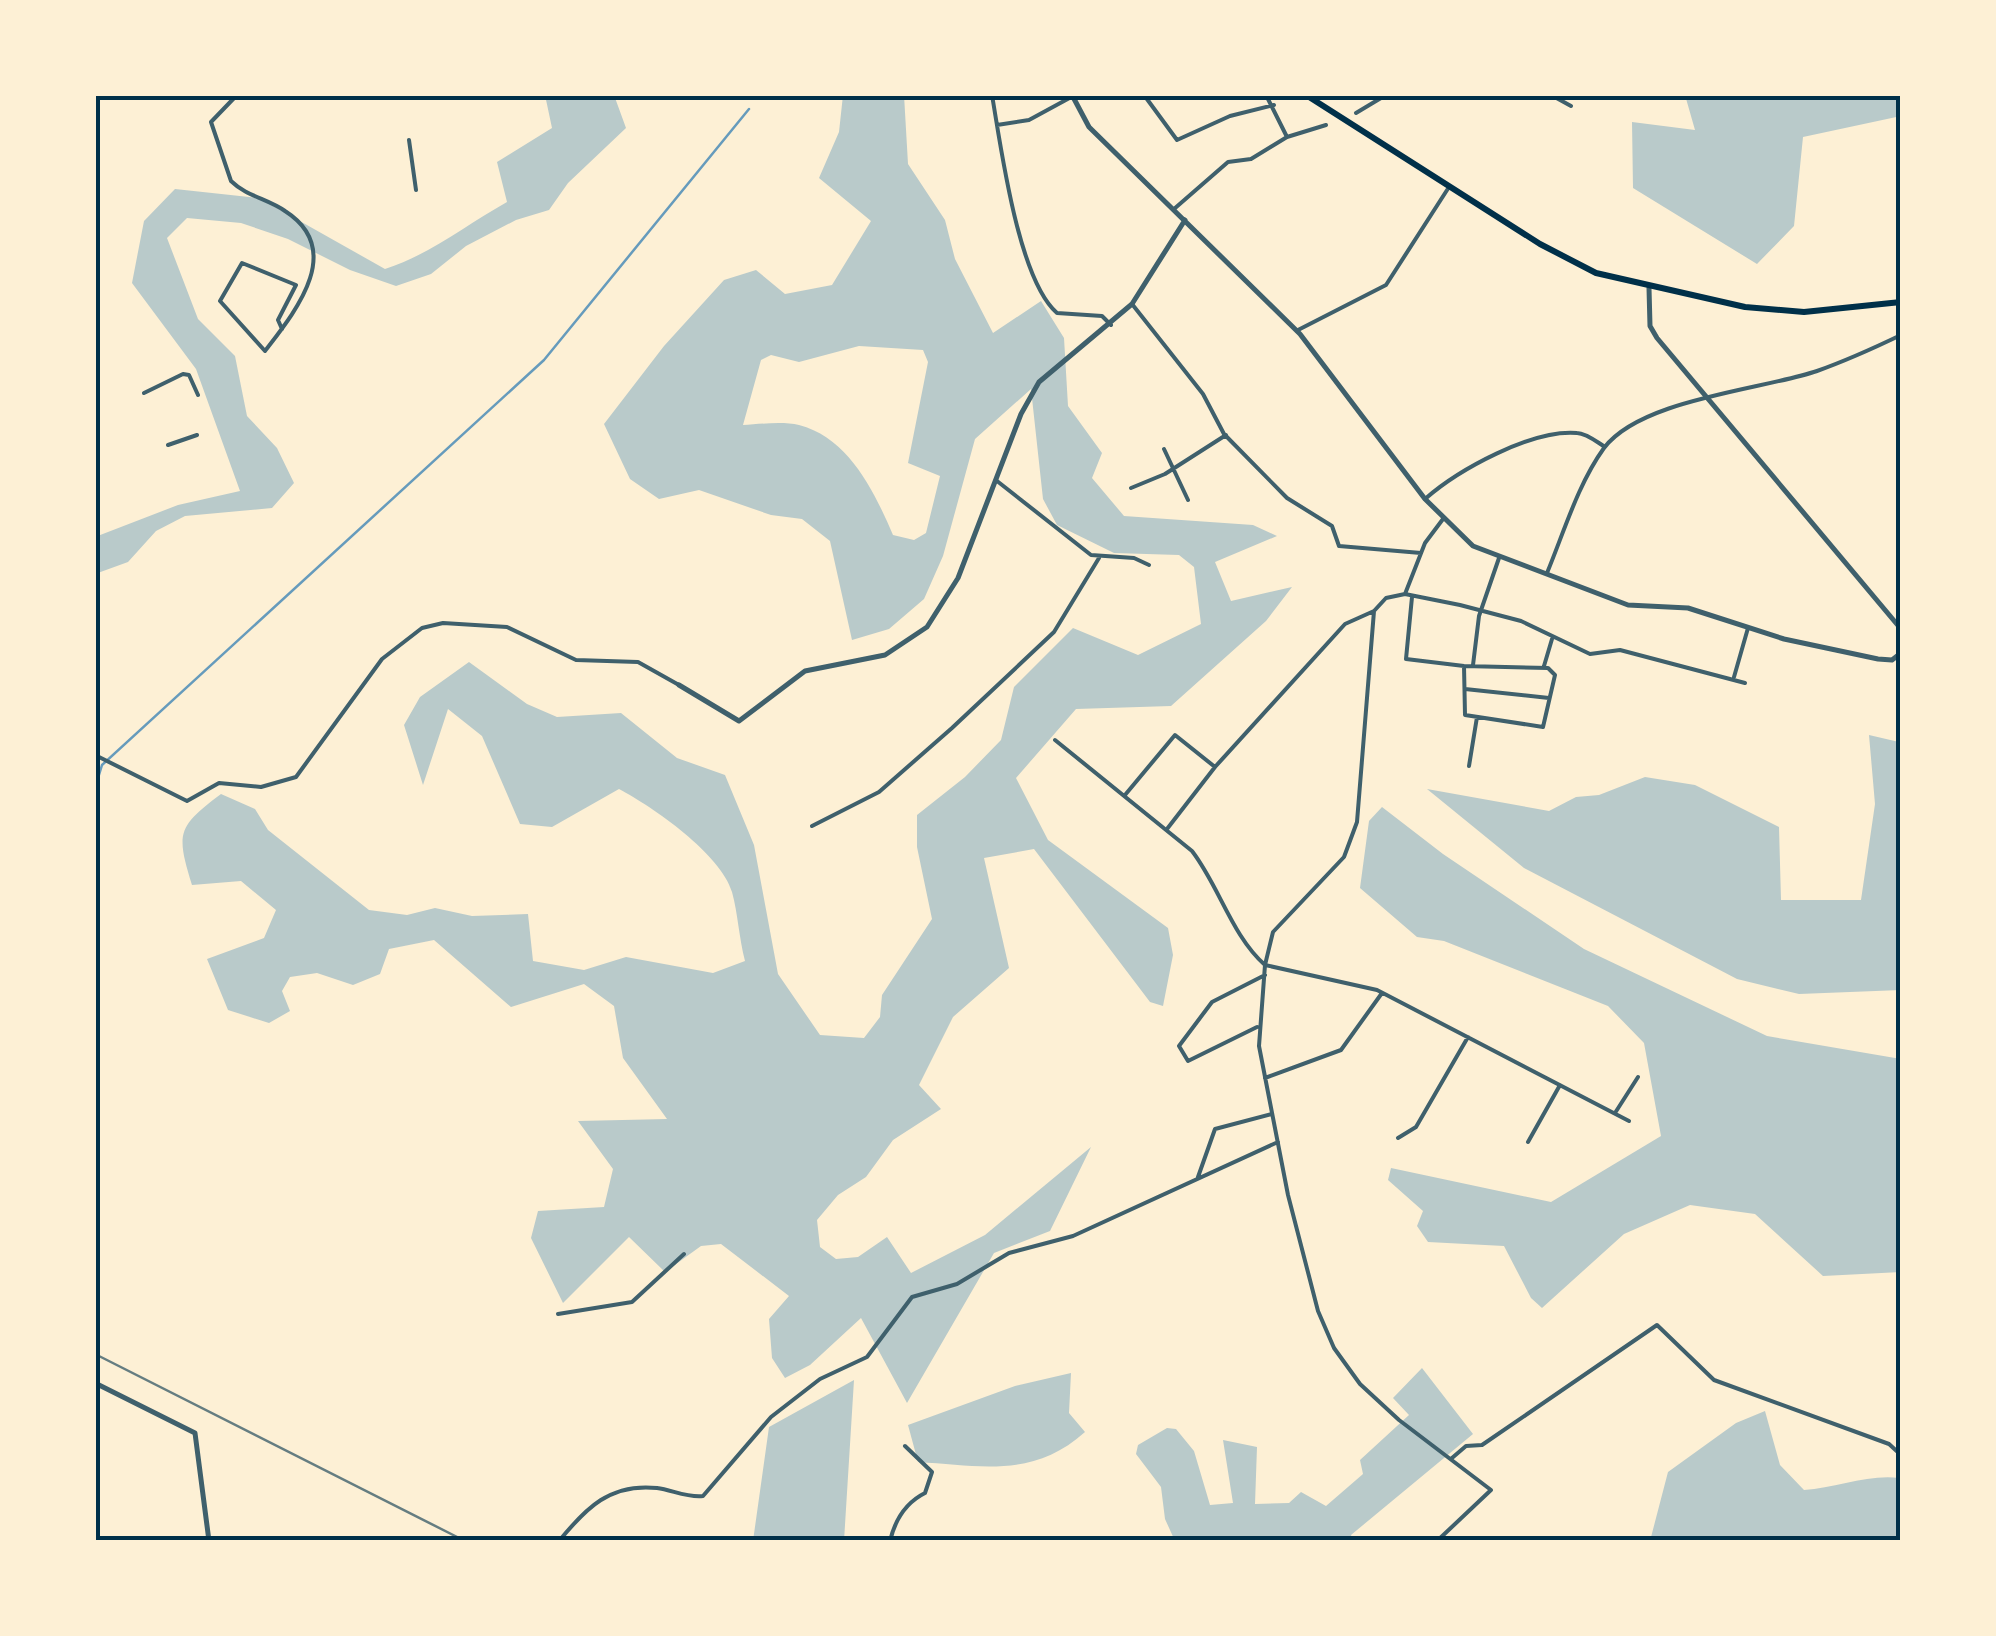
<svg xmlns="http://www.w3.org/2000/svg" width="1996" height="1636" font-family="'DejaVu Sans',sans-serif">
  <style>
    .green { fill: #b9caca; fill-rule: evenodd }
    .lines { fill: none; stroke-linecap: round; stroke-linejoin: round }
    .stream { stroke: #669bbc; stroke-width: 2.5 }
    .minor { stroke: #3f606c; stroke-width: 4 }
    .tertiary { stroke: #3f606c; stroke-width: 5 }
    .trunk { stroke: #003049; stroke-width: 6 }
    .rail { stroke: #657d81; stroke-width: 2.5 }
    .neatline { fill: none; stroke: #003049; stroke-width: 4 }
  </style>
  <rect width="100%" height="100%" fill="#fdf0d5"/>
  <path class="green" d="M545,95H614L626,128L568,183L549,210L516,220L466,246L431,274L396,286L350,270L288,239L241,223L187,218L167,238L198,319L235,356L247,416L277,448L294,483L272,508L185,516L156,531L128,562L95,574V537L178,505L240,491L196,369L132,283L144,221L175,189L259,198L385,269C429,255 466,225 507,202L497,162L552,128Z
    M843,95H904L908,164L945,220L955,259L993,333L1041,301L1064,338L1068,406L1102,453L1092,478L1124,516L1253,525L1277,536L1215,562L1231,601L1292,587L1266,621L1171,706L1076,709L1016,778L1048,840L1168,928L1173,955L1163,1006L1150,1002L1034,849L984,858L1009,968L953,1017L919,1085L941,1109L893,1140L866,1177L838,1195L817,1220L820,1247L836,1259L858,1257L887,1237L911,1273L985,1235L1091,1147L1050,1231L994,1253L907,1403L861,1318L810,1365L785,1378L772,1358L769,1319L789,1296L721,1244L701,1246L665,1272L629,1237L563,1303L531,1238L538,1211L604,1207L613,1169L578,1121L667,1119L623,1058L614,1006L584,984L511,1007L434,940L389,949L380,974L353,985L317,973L290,977L282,991L290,1011L269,1023L228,1010L207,959L264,938L276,910L241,881L192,885C176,833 177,827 221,794L255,809L268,830L369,910L407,915L435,908L472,916L528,914L533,961L584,970L626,957L713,973L745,961C739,938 738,914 732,892C721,854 653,807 619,789L552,827L520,824L482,736L448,709L423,785L404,725L420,697L469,662L527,704L557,717L621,713L677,758L725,775L754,845L778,974L820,1035L864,1038L880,1017L882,995L932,919L917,847V815L965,777L1001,740L1014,687L1073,628L1138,655L1201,624L1194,567L1179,555L1114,553L1057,525L1043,499L1031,389L975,439L943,556L924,599L889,629L852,640L830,541L802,519L771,515L699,490L659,499L630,479L604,424L664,346L724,280L756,270L785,294L832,285L871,221L819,178L839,132ZM859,346L923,350L928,362L908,463L940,476L926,533L914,540L893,535C874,491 849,438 799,425C783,421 760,424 743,425L761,360L771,355L799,362Z
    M1685,95H1901V116L1803,137L1794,226L1757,264L1633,188L1632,122L1695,130Z
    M1869,735L1899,742L1901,747V990L1799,994L1737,979L1524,868L1427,789L1549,811L1576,797L1599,795L1645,777L1695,785L1779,827L1781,900H1861L1875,804Z
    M1382,807L1443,854L1584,949L1767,1036L1901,1059V1272L1823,1276L1755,1214L1690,1205L1624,1234L1542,1308L1531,1298L1504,1246L1428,1242L1417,1226L1423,1211L1388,1180L1391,1168L1551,1202L1661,1136L1644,1043L1608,1006L1444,941L1417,937L1360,888L1369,821Z
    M1422,1368L1473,1434L1351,1535L1353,1541H1175L1165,1519L1161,1487L1136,1454L1138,1445L1167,1428L1176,1429L1194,1451L1210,1505L1233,1503L1223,1440L1257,1447L1255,1504L1289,1503L1301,1492L1326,1506L1363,1474L1360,1460L1409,1415L1393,1398Z
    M1071,1373L1069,1413L1085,1432C1034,1478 982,1466 918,1462L908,1425L1015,1386Z
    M854,1380L844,1541H753L769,1427Z
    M1765,1411L1780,1465L1804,1490C1835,1488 1869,1474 1899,1478L1897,1541H1650L1668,1472L1736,1423Z"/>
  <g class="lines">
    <path class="stream" d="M95,788L102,765L544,360L749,109"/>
    <path class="minor" d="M237,95L211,122L231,181C246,196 268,199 285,211C346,250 295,312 265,351L220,301L242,263L296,285L278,320L282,329
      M992,95C1001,147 1018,279 1057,313L1102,316L1111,325
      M1144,95L1177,140L1230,116L1274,105
      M1266,95L1286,135
      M1551,95L1571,106
      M1356,113L1386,95
      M997,125L1029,120L1075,95
      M409,140L416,190
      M1174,209L1228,162L1251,159L1287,137L1326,125
      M1132,304L1203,394L1224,434L1287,498L1332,526L1339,546L1421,553
      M1298,330L1386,285L1449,187
      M144,393L183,374L189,375L198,395
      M168,445L197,435
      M1164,449L1188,500
      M997,481L1091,555L1134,558L1149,565
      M1131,488L1165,474L1226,435
      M1425,499C1458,470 1532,429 1577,433C1586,433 1597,442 1605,447
      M1547,573C1564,532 1578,484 1604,448C1641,399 1761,390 1817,371C1845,361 1874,348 1901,335
      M1405,594L1425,543L1443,519
      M1412,597L1406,659L1464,666L1548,668L1555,675L1543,727L1465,715L1464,666
      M1473,665L1479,616L1499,558
      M1544,666L1552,639
      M1734,677L1748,628
      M1465,689L1549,698
      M1055,740L1192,851C1219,886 1232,936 1265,965L1377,990L1629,1121
      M95,755L187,801L219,783L261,787L296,777L382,659L422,628L443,623L507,627L576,660L638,662L679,685
      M1469,766L1477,717
      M1125,795L1175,735L1215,767
      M812,826L879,792L952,728L1054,632L1099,558
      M1167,829L1215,767L1345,624L1374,611
      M1257,1027L1188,1061L1179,1046L1212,1002L1265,975
      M1265,1078L1341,1050L1382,993
      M1615,1113L1638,1077
      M1398,1138L1416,1127L1468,1037
      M1528,1142L1560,1085
      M1198,1177L1215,1129L1272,1114
      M558,1314L632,1302L684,1254
      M1452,1458L1466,1446L1482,1445L1657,1325L1714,1380L1889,1444L1901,1455
      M559,1541C586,1508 610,1483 657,1488C672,1490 688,1498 703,1496L771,1417L820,1379L867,1357L912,1297L957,1284L1009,1253L1073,1236L1278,1142
      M890,1541C895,1520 905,1503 925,1493L932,1472L905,1446
      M1437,1541L1491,1490L1399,1420L1360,1384L1334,1348L1318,1311L1288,1195L1259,1046L1265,965L1273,932L1344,857L1357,822L1374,611L1386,598L1405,594L1460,605L1521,621L1590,654L1620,650L1745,683"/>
    <path class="tertiary" d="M1072,95L1089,127L1300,334L1425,499L1473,546L1628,605L1688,608L1784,639L1878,659L1892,660L1901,653
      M1649,288L1650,326L1657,338L1901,629
      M679,685L739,721L805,671L885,655L927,627L958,578L1021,414L1039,382L1132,304L1185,220
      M95,1383L195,1433L209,1541"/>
    <path class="trunk" d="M1306,95L1540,244L1596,273L1745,307L1804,312L1901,302"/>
    <path class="rail" d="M95,1354L465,1541"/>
  </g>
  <rect width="1996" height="1636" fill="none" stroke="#fdf0d5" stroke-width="195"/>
  <rect x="98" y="98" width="1800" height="1440" class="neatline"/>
</svg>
